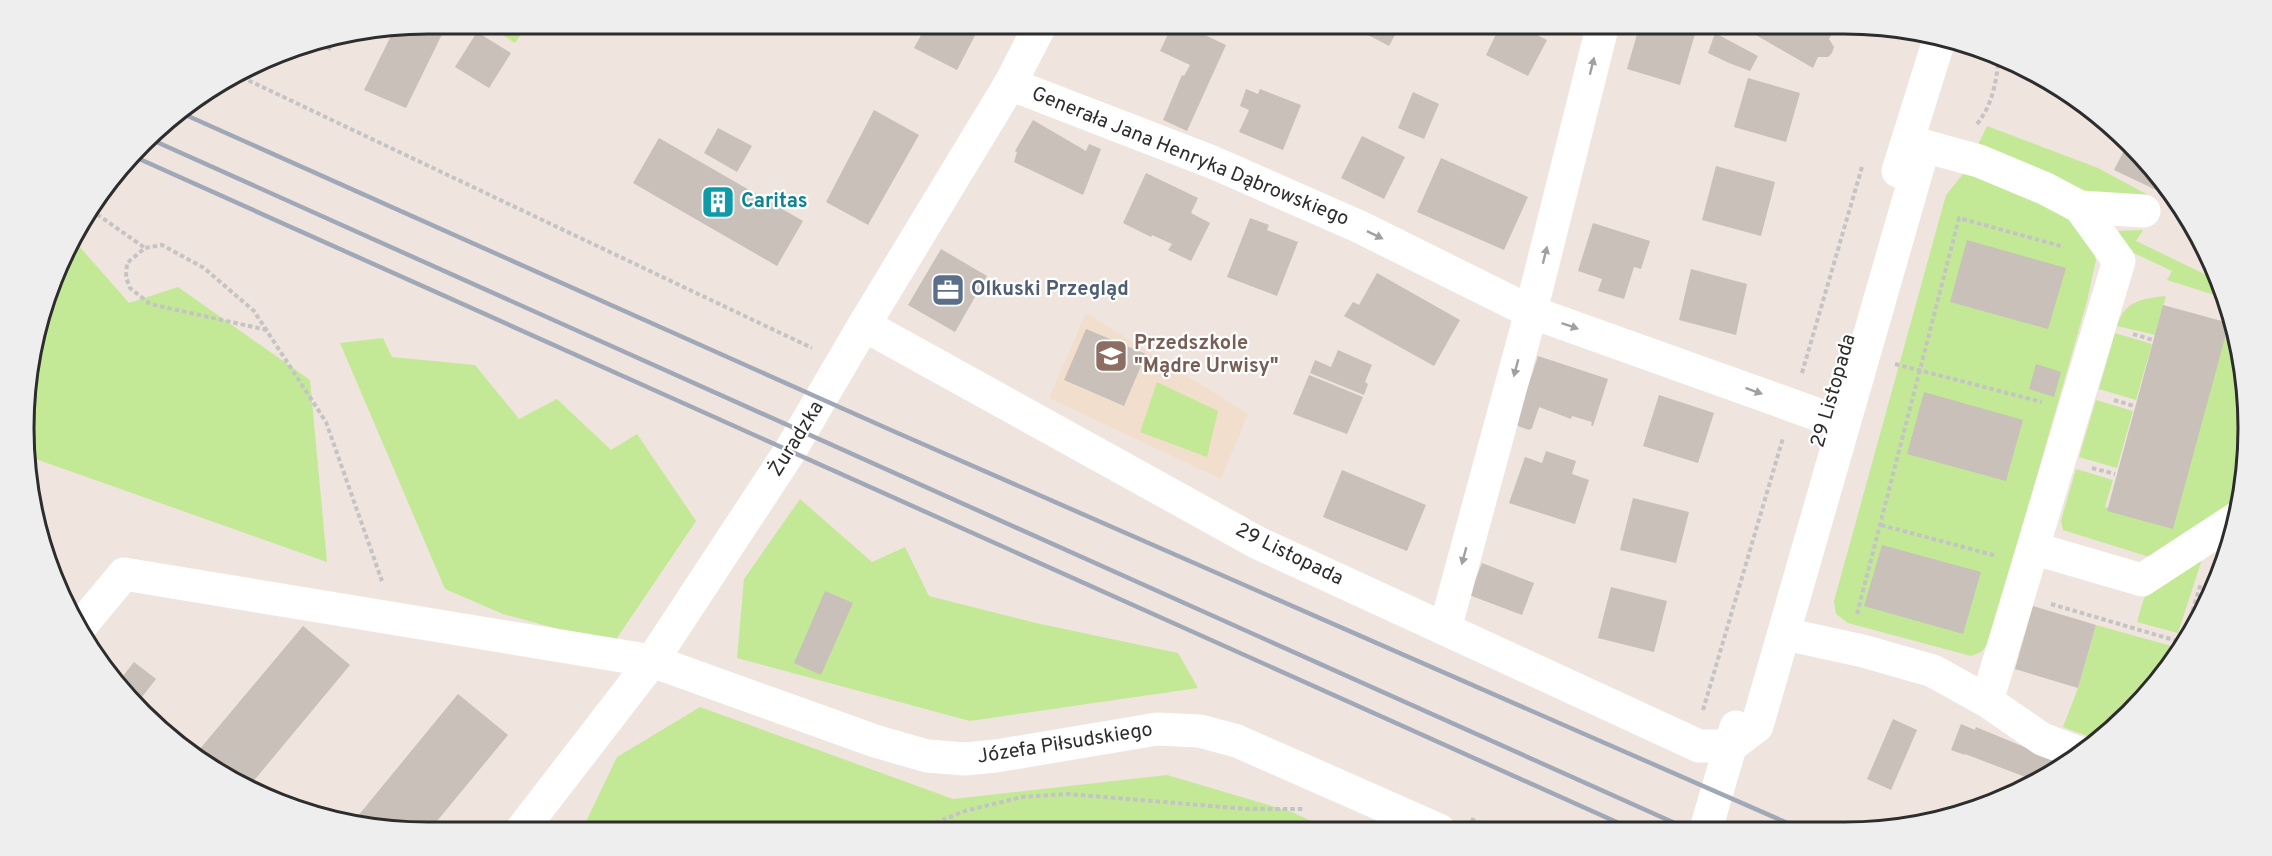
<svg xmlns="http://www.w3.org/2000/svg" width="2272" height="856" font-family="Overpass,sans-serif">
  <style>
    .education { fill: #f2decd }
    .green { fill: #c3e997 }
    .building { fill: #c8c0b9 }
    .lines { fill: none; stroke-linecap: round; stroke-linejoin: round }
    .path { stroke: #c4c4c4; stroke-width: 4; stroke-dasharray: 4.5 3; stroke-linecap: butt }
    .minor { stroke: #fff; stroke-width: 33 }
    .rail { stroke: #a0a8b8; stroke-width: 4.5 }
    .oneway { fill: #a0a0a0 }
    .labels { text-anchor: middle; dominant-baseline: central; stroke-width: 4.5; stroke-linejoin: round; paint-order: stroke }
    .street-label { font-size: 20px; fill: #2d2d2d; stroke: #fff }
    .culture-label { font-size: 20px; font-weight: bold; fill: #0d838f; stroke: #fff; text-anchor: start }
    .service-label { font-size: 20px; font-weight: bold; fill: #4e5e75; stroke: #fff; text-anchor: start }
    .education-label { font-size: 20px; font-weight: bold; fill: #785e54; stroke: #fff; text-anchor: start }
    .rim { fill: none; stroke: #2d2d2d; stroke-width: 3 }
  </style>
  <rect width="100%" height="100%" fill="#efe4de"/>
  <path class="education" d="M1086,313L1248,414L1221,479L1049,398Z"/>
  <path class="green" d="M485,24H528L515,43Z
    M1987,126L2098,168L2150,196L2079,194L1976,149Z
    M1979,171L2044,197L2091,237L2096,260L2087,301L1989,643L1981,652L1971,656L1848,623L1836,614L1834,601L1946,195L1963,174Z
    M2143,230L2136,241L2219,281L2227,299L2167,280L2172,271L2121,247L2115,231Z
    M72,238L129,303L178,287L310,380L327,562L30,457L28,375L46,298Z
    M2166,296L2155,335L2117,326C2125,300 2142,299 2166,296Z
    M2230,313L2245,376L2247,455L2237,501L2159,560L2063,530L2061,521L2076,469L2113,480L2105,507L2169,525Z
    M2115,333L2152,344L2136,400L2099,389Z
    M383,338L392,357L475,365L519,419L557,399L611,450L637,434L696,521L613,644L503,614L445,589L340,343Z
    M1157,382L1218,411L1207,457L1140,432Z
    M2096,400L2133,411L2117,468L2079,457Z
    M800,499L872,562L905,547L929,596L1036,623L1178,653L1198,688L970,721L737,658L744,579Z
    M2204,553L2178,633L2137,622L2144,598Z
    M2096,625L2175,647L2168,666L2111,732L2098,740L2063,727L2078,688Z
    M700,707L953,799L1167,775L1292,812L1330,830L581,832L617,757Z"/>
  <path class="building" d="M428,24H447L406,108L364,90L394,30Z
    M927,24H981L957,70L914,48Z
    M1173,24H1182L1226,45L1187,131L1163,120L1182,75L1184,76L1190,65L1160,51Z
    M1352,24H1401L1389,46L1351,26Z
    M1501,24H1515L1547,40L1528,76L1486,55Z
    M1640,24H1664L1695,34L1680,85L1627,69Z
    M1737,24H1838L1829,39L1834,47L1832,53L1828,57H1818L1813,68Z
    M477,32L511,53L489,88L455,67Z
    M1715,33L1758,56L1750,71L1729,63L1708,53Z
    M336,39L330,51L314,43Z
    M1748,78L1800,93L1786,142L1734,127Z
    M1246,89L1258,94L1260,89L1301,105L1283,150L1239,132L1249,110L1240,106Z
    M1413,92L1439,104L1424,139L1398,128Z
    M874,110L919,135L868,225L826,202Z
    M1033,120L1086,151L1089,144L1101,149L1083,195L1014,162L1017,152L1015,151Z
    M718,128L752,146L737,172L704,153Z
    M1362,136L1405,157L1384,199L1341,178Z
    M659,138L803,221L777,266L633,183Z
    M2128,143L2148,162L2175,199L2114,170Z
    M1441,158L1528,197L1504,250L1417,212Z
    M1716,166L1775,182L1761,236L1702,220Z
    M1146,173L1198,198L1191,213L1210,223L1191,261L1168,250L1172,244L1152,235L1151,237L1123,223Z
    M1250,218L1269,225L1267,230L1298,242L1277,296L1227,277Z
    M1593,223L1650,241L1641,269L1634,267L1624,299L1598,291L1602,279L1578,271Z
    M1967,240L2066,268L2048,329L1950,302Z
    M941,249L987,276L955,332L908,305Z
    M1691,269L1747,284L1736,335L1679,320Z
    M1377,273L1460,320L1434,366L1344,316L1353,302L1359,305Z
    M2163,305L2229,323L2173,529L2107,511Z
    M1086,329L1146,354L1124,406L1064,380Z
    M1338,350L1372,365L1365,382L1368,384L1364,395L1310,373L1315,360L1331,367Z
    M1538,356L1608,379L1593,426L1591,425L1592,422L1572,416L1571,419L1539,407L1532,428L1529,430L1518,426L1516,423Z
    M2036,364L2061,372L2054,397L2029,389Z
    M1309,375L1363,397L1347,434L1293,414Z
    M1924,392L2023,420L2006,481L1907,454Z
    M1659,395L1714,413L1698,463L1643,446Z
    M1546,451L1576,461L1572,474L1589,480L1575,524L1509,503L1525,457L1542,463Z
    M1342,470L1426,505L1407,551L1323,517Z
    M1633,498L1689,512L1676,563L1620,550Z
    M1882,545L1981,572L1963,634L1864,606Z
    M1482,563L1534,583L1522,615L1469,595Z
    M1611,587L1667,601L1654,652L1598,638Z
    M825,591L853,603L821,675L794,663Z
    M2033,606L2096,625L2078,688L2015,669Z
    M303,626L350,665L247,789L194,756Z
    M134,662L156,679L138,702L119,681Z
    M458,694L508,735L428,832L353,822Z
    M1893,719L1917,730L1891,790L1867,779Z
    M1961,724L1975,730L1976,727L2063,763L2036,781L1965,754V755L1951,750Z"/>
  <g class="lines">
    <path class="path" d="M235,74L812,348
      M1977,124C1993,104 1996,82 1999,57
      M91,210L145,248
      M267,330L150,304L130,288L126,277L127,263L145,248L162,245L204,268L254,311L326,422L382,581
      M2133,334L2153,340
      M1895,364L2042,402
      M1802,373L1862,167
      M2114,400L2134,406
      M2092,468L2115,474
      M1881,525L1997,556
      M2051,604L2184,643
      M1857,614L1959,218L2064,247
      M2179,654L2201,583
      M1703,710L1783,438
      M1471,819L1495,829
      M914,831L965,811L1022,797L1068,794L1247,809H1303"/>
    <path class="minor" d="M1010,84L1212,162L1360,227L1531,312L1844,424
      M1898,171L1940,37
      M2080,207L2144,211
      M864,325L1258,543L1699,746H1731L1757,726L1924,146L1979,161L2046,189L2080,207L2119,261L1987,701
      M2033,548L2142,580L2237,518
      M79,628L124,574L652,661L875,741L927,756L965,759L996,756L1157,729L1200,731L1237,741L1439,830
      M1445,629L1527,327L1603,24
      M1785,634L1863,651L1933,671L1987,701L2042,739L2079,753
      M1706,829L1736,727
      M520,832L652,661L790,451L864,325L1010,84L1041,24"/>
    <path class="rail" d="M179,112L893,431L1801,829
      M150,139L1688,829
      M135,157L1632,829"/>
  </g>
  <defs><path id="oneway-solid" d="M-6-.8H1V-3.2L6.5 0L1 3.2V.8H-6Z" transform="scale(1.5)"/></defs>
  <g class="oneway">
    <use href="#oneway-solid" transform="translate(1592 66) rotate(-76)"/>
    <use href="#oneway-solid" transform="translate(1375 235) rotate(26)"/>
    <use href="#oneway-solid" transform="translate(1545 255) rotate(-76)"/>
    <use href="#oneway-solid" transform="translate(1570 326) rotate(19)"/>
    <use href="#oneway-solid" transform="translate(1516 368) rotate(105)"/>
    <use href="#oneway-solid" transform="translate(1754 391) rotate(20)"/>
    <use href="#oneway-solid" transform="translate(1464 556) rotate(105)"/>
  </g>
  <defs>
    <symbol id="building-square" viewBox="-11 -11 22 22"><rect x="-9" y="-9" width="18" height="18" rx="4" fill="#0f9aa8" stroke="#fff"/><path d="M-4-6H4V6H1V3H-1V6H-4ZM-2.5-4.3h1.7v1.8h-1.7ZM.8-4.3h1.7v1.8H.8ZM-2.5-1h1.7V.8h-1.7ZM.8-1h1.7V.8H.8Z" fill="#fff"/></symbol>
    <symbol id="office-square" viewBox="-11 -11 22 22"><rect x="-9" y="-9" width="18" height="18" rx="4" fill="#5c6f8a" stroke="#fff"/><path d="M-6-3h4V-5.5h4V-3h4V5H-6ZM-1-4.5V-3h2v-1.5ZM-6 0V1H6V0Z" fill="#fff"/></symbol>
    <symbol id="school-square" viewBox="-11 -11 22 22"><rect x="-9" y="-9" width="18" height="18" rx="4" fill="#8d6e63" stroke="#fff"/><path d="M0-5L7-2L0 1L-7-2ZM-4 1L0 2.5L4 1V4Q0 6-4 4Z" fill="#fff"/></symbol>
  </defs>
  <g fill-rule="evenodd">
    <use href="#building-square" x="699" y="183" width="38" height="38"/>
    <use href="#office-square" x="929" y="271" width="38" height="38"/>
    <use href="#school-square" x="1092" y="337" width="38" height="38"/>
  </g>
  <g class="labels">
    <g class="street-label">
      <text transform="translate(1190 157) rotate(22)">Generała Jana Henryka Dąbrowskiego</text>
      <text transform="translate(1834 391) rotate(-74)">29 Listopada</text>
      <text transform="translate(797 439) rotate(-58)">Żuradzka</text>
      <text transform="translate(1289 555) rotate(26)">29 Listopada</text>
      <text transform="translate(1065 744) rotate(-9)">Józefa Piłsudskiego</text>
    </g>
    <g class="culture-label">
      <text x="741" y="202">Caritas</text>
    </g>
    <g class="service-label">
      <text x="971" y="290">Olkuski Przegląd</text>
    </g>
    <g class="education-label">
      <text x="1134" y="344">Przedszkole<tspan x="1134" dy="23">"Mądre Urwisy"</tspan></text>
    </g>
  </g>
  <path d="M0 0H2272V856H0ZM428 34H1844A394 394 0 0 1 2238 428V428A394 394 0 0 1 1844 822H428A394 394 0 0 1 34 428V428A394 394 0 0 1 428 34Z" fill="#eee" fill-rule="evenodd"/>
  <path class="rim" d="M428 34H1844A394 394 0 0 1 2238 428V428A394 394 0 0 1 1844 822H428A394 394 0 0 1 34 428V428A394 394 0 0 1 428 34Z"/>
</svg>
